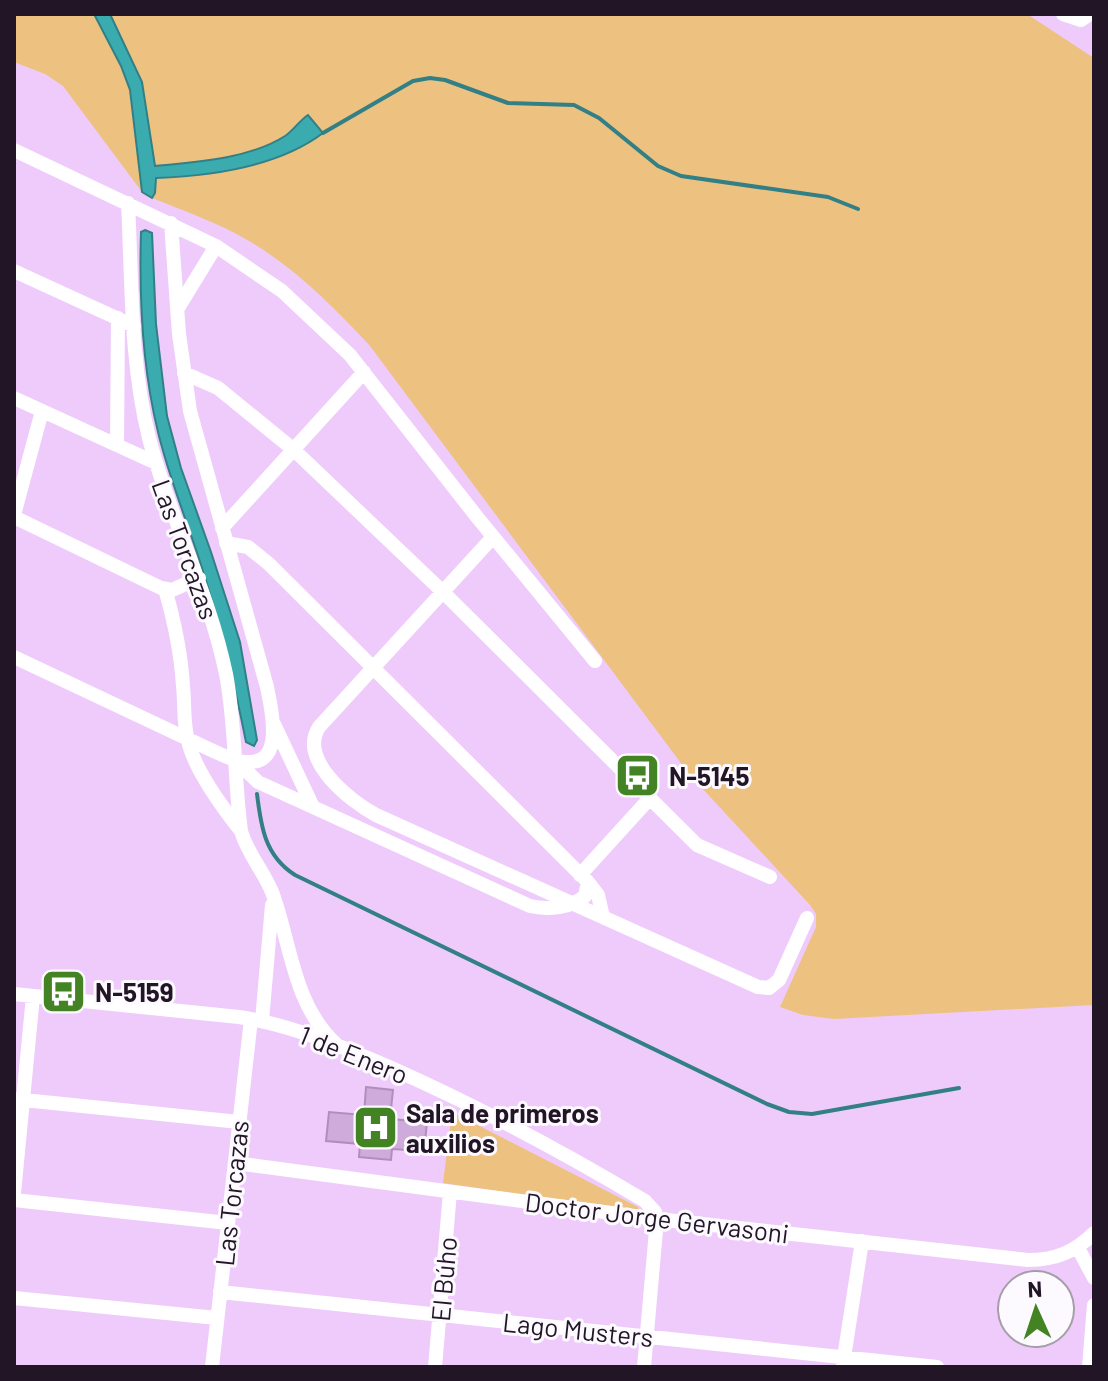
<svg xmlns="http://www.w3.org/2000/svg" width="1108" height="1381" font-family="Barlow,sans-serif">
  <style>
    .green { fill: #edc280 }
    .water { fill: #3aacaf; stroke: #327f86; stroke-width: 2 }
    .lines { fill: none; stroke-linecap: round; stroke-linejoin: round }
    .stream { stroke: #327f86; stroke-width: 4 }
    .building { fill: #ceabda; stroke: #b08ebc; stroke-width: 2 }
    .street { stroke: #fff; stroke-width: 14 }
    .labels { text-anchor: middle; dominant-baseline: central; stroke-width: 6; stroke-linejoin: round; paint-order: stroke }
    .street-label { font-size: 26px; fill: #211526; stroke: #fdfaff }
    .poi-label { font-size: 26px; font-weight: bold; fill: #211526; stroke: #fdfaff; text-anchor: start }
  </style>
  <rect width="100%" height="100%" fill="#efcbfc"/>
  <path class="green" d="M14,14H94L121,66L130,90L142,192L63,86L45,74L14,62Z
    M110,14H1027L1094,58V1005L834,1019L803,1015L780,1007L816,927V914L810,905L689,774L370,346C334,307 295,268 249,241C219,223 184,211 152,198L155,193L156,178C211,176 261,163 312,141L299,122C267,160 200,161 154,166L142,82Z
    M452,1112L638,1207L640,1212L443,1183Z"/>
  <path class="water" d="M94,14H110L142,82L155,166C196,162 249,159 285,136C293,131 299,121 308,115L323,133C278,167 211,176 156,178L155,193L152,198L142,192L130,90L121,66Z
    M145,230L152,233L156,324L167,416L181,468L211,552L240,642L257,740L254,746L246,742C234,681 220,624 201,565C187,521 169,478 158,432C142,367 139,299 141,232Z"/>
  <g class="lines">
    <path class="stream" d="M323,133L413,81L430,78L445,80L508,103L574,105L599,118L658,166L681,176L828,197L858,209
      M257,794C261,827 265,856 295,875L767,1104L789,1112L812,1114L959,1088"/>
  </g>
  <path class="building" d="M366,1087L393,1090L390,1119L427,1122L424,1151L392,1149L391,1160L359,1157L360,1144L326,1141L329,1112L364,1115Z"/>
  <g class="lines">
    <path class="street" d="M1063,14L1081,20L1090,14
      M14,150L216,246L282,291L350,355L477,517L595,661
      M128,203C132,281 130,362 149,438C170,519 209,592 226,674C236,726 234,779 241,831C247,853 263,870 272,892C291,943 293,1005 336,1044
      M14,271L134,326
      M178,308L216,246
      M184,373L218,388L294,450L443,592L697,845L770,877
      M14,398L156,463
      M117,445L118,318
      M14,515L42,411
      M14,517L161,588L172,590L199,578
      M222,528L364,372
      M493,537L319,727C298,760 350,801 376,815L758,987L769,988L779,980L807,918
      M226,543L248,547L269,564L588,882L598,895L603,917
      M165,589C174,620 181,653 183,686C185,704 183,723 188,741C195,771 222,807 241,831
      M14,657L207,748C220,754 235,762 249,762C285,763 271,707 267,687L190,411L179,334L171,223
      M274,724L313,807
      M235,760L258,782L530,906C547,910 572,908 585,896L588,882
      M580,875L650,798
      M14,994L239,1017C292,1025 340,1046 389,1067C477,1106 563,1152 645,1201L655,1212L657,1219
      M262,1021L272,905
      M14,1099L239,1122
      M235,1163L657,1219L1028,1260C1055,1260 1075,1252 1094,1233
      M14,1193L33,996
      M14,1200L228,1223
      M1078,1248L1094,1278
      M220,1292L937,1367
      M14,1298L217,1318
      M843,1364L862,1241
      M212,1367L251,1019
      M435,1367L450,1192
      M644,1367L657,1219
      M1089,1367L1094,1305"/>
  </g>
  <defs>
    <symbol id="bus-square" viewBox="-11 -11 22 22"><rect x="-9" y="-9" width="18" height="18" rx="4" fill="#438323" stroke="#fdfaff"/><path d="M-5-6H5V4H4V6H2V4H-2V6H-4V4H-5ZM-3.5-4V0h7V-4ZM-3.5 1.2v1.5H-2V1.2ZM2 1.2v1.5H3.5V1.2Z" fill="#fff"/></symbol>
    <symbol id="hospital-square" viewBox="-11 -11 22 22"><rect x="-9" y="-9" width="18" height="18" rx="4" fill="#438323" stroke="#fdfaff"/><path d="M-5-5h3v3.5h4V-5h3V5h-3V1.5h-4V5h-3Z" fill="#fff"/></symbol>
  </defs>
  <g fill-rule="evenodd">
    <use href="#bus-square" x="612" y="750" width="51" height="51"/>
    <use href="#bus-square" x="38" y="966" width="51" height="51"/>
    <use href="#hospital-square" x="350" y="1102" width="51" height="51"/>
  </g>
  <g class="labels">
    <g class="street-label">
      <text transform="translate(186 549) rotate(70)">Las Torcazas</text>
      <text transform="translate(354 1054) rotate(22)">1 de Enero</text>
      <text transform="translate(231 1193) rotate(-84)">Las Torcazas</text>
      <text transform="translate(657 1217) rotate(7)">Doctor Jorge Gervasoni</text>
      <text transform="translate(443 1279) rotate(-85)">El Búho</text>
      <text transform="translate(578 1329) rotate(6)">Lago Musters</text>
    </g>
    <g class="poi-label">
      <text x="669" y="775">N-5145</text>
      <text x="95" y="991">N-5159</text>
      <text x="406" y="1112">Sala de primeros<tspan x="406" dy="30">auxilios</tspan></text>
    </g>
  </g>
  <rect width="1108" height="1381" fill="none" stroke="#211526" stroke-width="32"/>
  <g transform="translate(1036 1309) rotate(357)"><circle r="38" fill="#fdfaff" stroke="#a59ea8" stroke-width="2"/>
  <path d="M0-6L14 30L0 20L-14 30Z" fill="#438323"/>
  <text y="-12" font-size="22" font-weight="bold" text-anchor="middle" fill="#211526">N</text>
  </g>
</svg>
